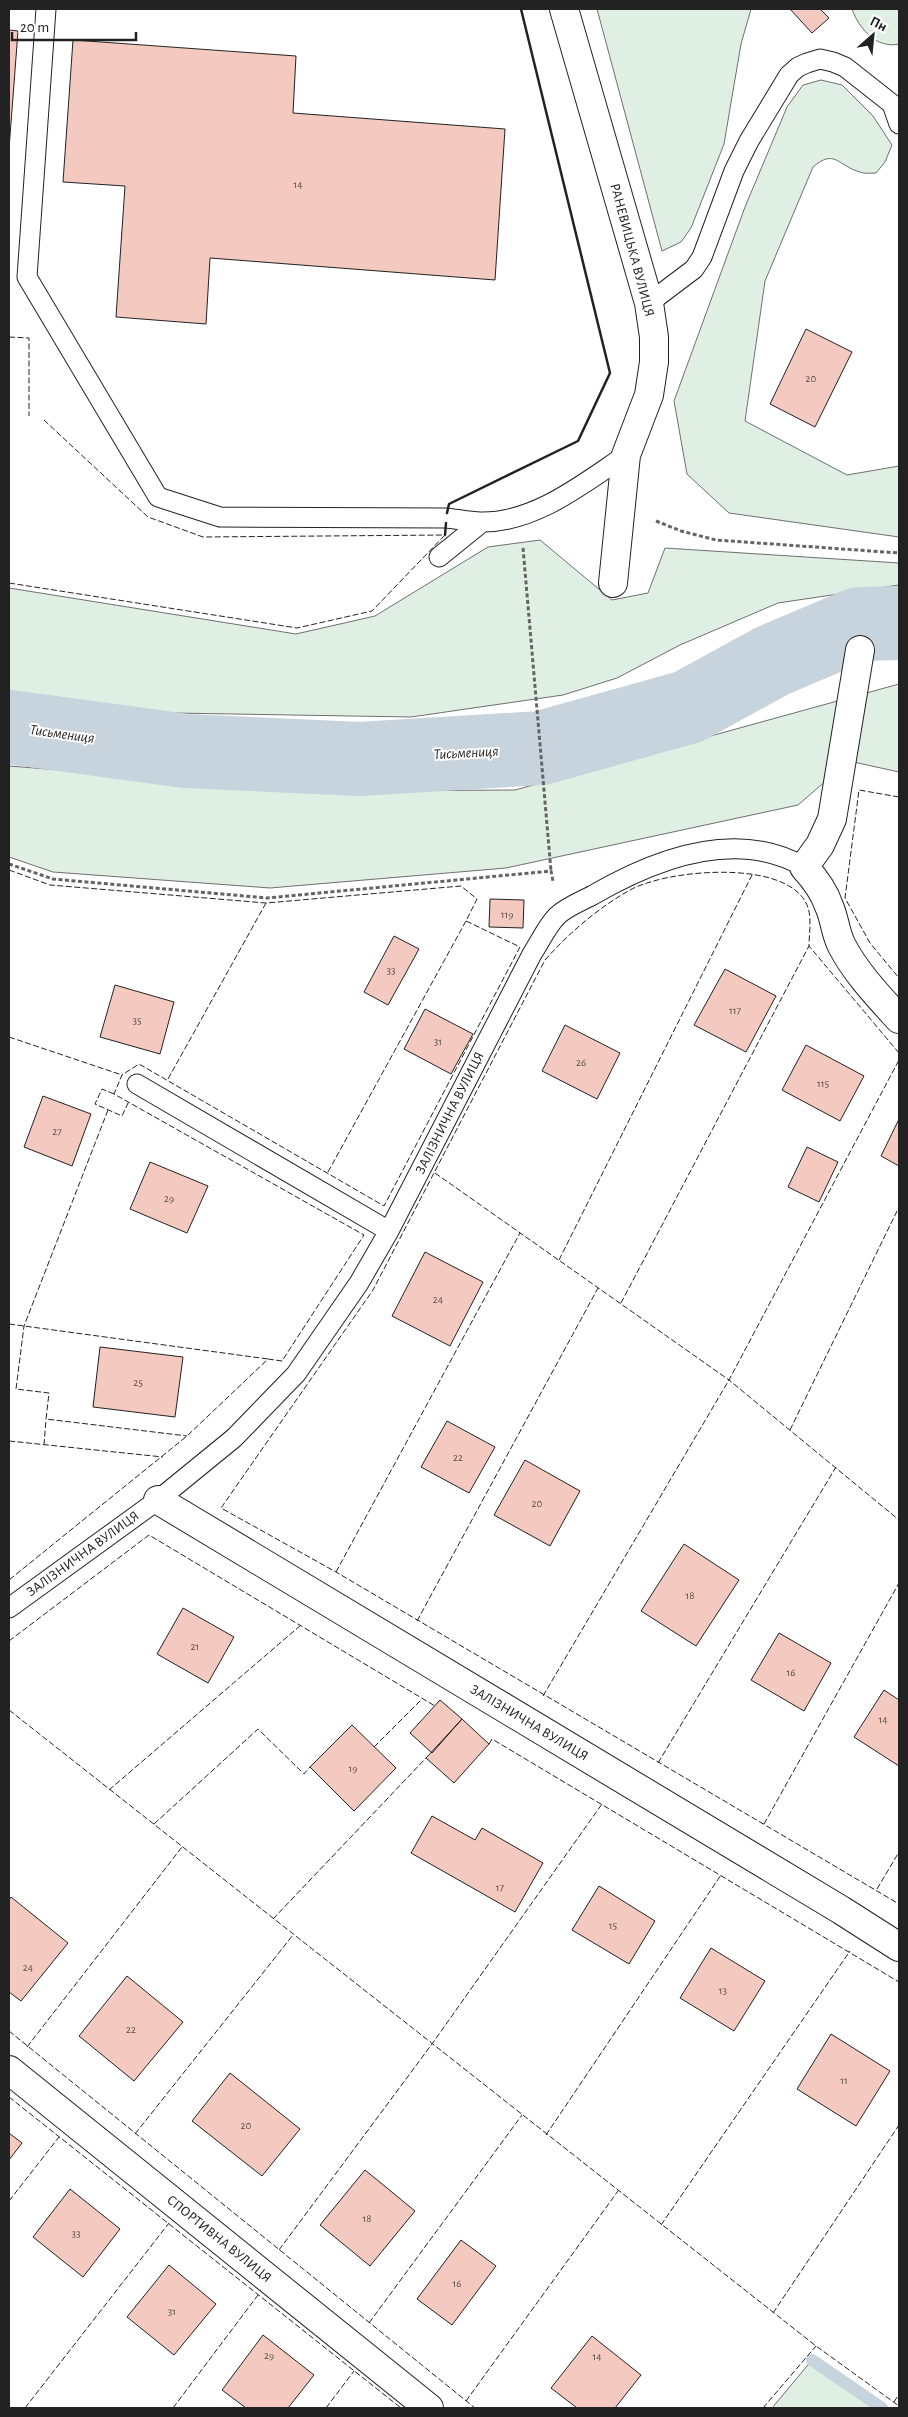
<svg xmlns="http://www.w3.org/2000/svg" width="908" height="2417" font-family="'Alegreya Sans',sans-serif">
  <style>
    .green { fill: #e0efe3; stroke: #6f6f6f }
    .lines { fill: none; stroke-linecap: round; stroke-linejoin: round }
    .stream { stroke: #c7d3dd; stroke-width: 12 }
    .river { stroke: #c7d3dd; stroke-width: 74 }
    .building { fill: #f3c9c0; stroke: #222 }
    .service-casing { stroke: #222; stroke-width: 21 }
    .minor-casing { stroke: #222; stroke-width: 30 }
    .path { stroke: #646464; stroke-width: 3; stroke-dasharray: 4 2.5; stroke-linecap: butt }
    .service { stroke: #fff; stroke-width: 19 }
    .minor { stroke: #fff; stroke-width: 28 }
    .fence { stroke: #222; stroke-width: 1; stroke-dasharray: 6 2.5; stroke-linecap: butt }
    .wall { stroke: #222; stroke-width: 2.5 }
    .labels { text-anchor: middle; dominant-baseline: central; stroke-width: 4; stroke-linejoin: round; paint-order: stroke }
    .number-label { font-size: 11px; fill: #564c4a }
    .street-label { font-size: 14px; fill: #222; stroke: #fff }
    .water-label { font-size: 15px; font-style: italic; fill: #222; stroke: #fff }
  </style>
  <rect width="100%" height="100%" fill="#fff"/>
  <path class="green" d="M597,9H751L741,44L724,144L691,228L681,242L662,251Z
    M852,9H899V44C877,49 859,29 852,9Z
    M821,80L842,85L873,116L892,145L885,162L876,173C871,173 864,174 860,172C838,166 835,148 813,167L765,281L745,421L847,475L899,466V537L729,513L687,474L674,401L745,207L787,107L803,85Z
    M540,540L612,600L648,593L665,548L899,563V585L778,603L680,645L617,678L563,695L411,717L173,713L9,693V588L296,634L375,616L488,547Z
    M899,684V772L849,761L798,805L506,868L270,888L53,872L9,857V766L330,791L515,790Z
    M812,2360L882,2408H772Z"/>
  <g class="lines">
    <path class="stream" d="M812,2360L882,2408"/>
    <path class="river" d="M9,727L186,751L359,759L541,748L688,707L772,661L859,624L899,623"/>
  </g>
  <path class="building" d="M790,9H820L829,18L812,33Z
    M9,30L18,31L9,149Z
    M73,40L296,56L293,113L505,129L495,280L210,258L206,324L116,317L125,186L63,182Z
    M806,329L852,352L815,427L770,404Z
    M490,899L524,900L523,928L489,927Z
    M394,936L419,949L388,1005L364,992Z
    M725,969L776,996L746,1052L694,1025Z
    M115,985L174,1002L160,1054L100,1037Z
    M425,1009L473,1034L451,1074L404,1049Z
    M565,1025L620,1053L597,1099L542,1071Z
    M806,1045L864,1076L840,1121L782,1090Z
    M43,1096L91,1114L72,1166L24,1147Z
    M899,1119V1166L881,1156Z
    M807,1147L838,1162L819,1202L788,1187Z
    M150,1162L208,1186L187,1233L130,1209Z
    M425,1252L483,1282L450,1346L392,1316Z
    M100,1347L183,1357L175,1417L93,1407Z
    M447,1421L495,1447L469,1493L421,1467Z
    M525,1460L580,1491L550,1546L494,1515Z
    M684,1544L739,1580L696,1646L641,1611Z
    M183,1608L234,1637L208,1683L157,1654Z
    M779,1633L831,1663L804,1711L751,1680Z
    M884,1690L899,1700V1766L854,1737Z
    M440,1700L462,1719L432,1753L410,1733Z
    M462,1719L489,1744L454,1783L426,1758Z
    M352,1725L396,1768L354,1811L310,1767Z
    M432,1816L475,1840L482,1828L543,1863L515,1912L411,1853Z
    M599,1886L655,1921L629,1964L572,1930Z
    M11,1897L68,1943L21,2001L9,1992V1900Z
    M711,1948L765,1981L734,2031L680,1998Z
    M127,1976L183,2022L134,2081L79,2036Z
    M831,2034L890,2071L856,2126L797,2089Z
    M230,2073L300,2129L262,2176L192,2121Z
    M9,2133L22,2143L9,2160Z
    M365,2170L415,2211L370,2266L320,2225Z
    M70,2189L120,2229L83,2277L33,2237Z
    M461,2240L496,2266L452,2325L417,2299Z
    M169,2265L216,2304L174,2355L127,2317Z
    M263,2335L314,2375L288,2408H246L222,2390Z
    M592,2336L641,2375L615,2408H577L551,2388Z"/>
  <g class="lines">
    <defs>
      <path id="service" d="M46,9L27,277L158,497L220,517L446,518C457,519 469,522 481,522C535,523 584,483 626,455
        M649,303L694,269L702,257L734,171L749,141L789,75L798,67L807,63L820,59L833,62L845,67L892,104L899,124
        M439,557L481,523
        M137,1084L389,1231
        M9,1608L158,1500L234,1438L296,1374L359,1283L389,1231L532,954C540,942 547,926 557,916C566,907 582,901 593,895C655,859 737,828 804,867"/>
      <path id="minor" d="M564,9L649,303L654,337V362L649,395L626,455L613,583
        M860,650L832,819L820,845L804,867C815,879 824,891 829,906C835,919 835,933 842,946C856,973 879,997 899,1019
        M158,1500L841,1910L899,1947
        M9,2070L429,2408"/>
    </defs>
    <use href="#service" class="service-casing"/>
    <use href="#minor" class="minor-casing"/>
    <path class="path" d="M656,521L681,531L716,540L899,553
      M523,548L551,871
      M9,864L53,879L267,898L551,871L553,881"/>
    <use href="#service" class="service"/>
    <use href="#minor" class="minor"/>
    <path class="fence" d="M9,337L29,338V416
      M44,420L148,517L203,537L445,535
      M9,583L297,628L372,611L445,535
      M899,797L859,790L845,898L870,943L899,978
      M9,870L50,885L266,903L461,886L477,899L466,921L520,947L384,1206L139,1064L122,1075L114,1094L364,1235L282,1361L268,1359L187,1436L9,1580
      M9,1037L122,1075
      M899,1053L809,946C809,932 813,914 805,901C780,859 666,870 630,890C598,908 569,933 545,960L373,1290L221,1508L336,1572L899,1904
      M168,1079L266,903
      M114,1094L102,1089L95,1104L122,1116L129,1101
      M108,1110L24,1326L16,1389L49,1393L46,1419L187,1436
      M328,1172L466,921
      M435,1173L729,1380L899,1520
      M559,1260L753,873
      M621,1303L809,946
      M9,1324L268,1359
      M790,1430L899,1207
      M9,1441L163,1457
      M44,1445L46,1419
      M336,1572L520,1233
      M417,1621L598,1288
      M9,1641L149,1535L435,1706
      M543,1696L729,1380L899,1060
      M9,1710L816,2346L899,2406
      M489,1744L492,1739L899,1982
      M374,1747L423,1698
      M658,1763L836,1467
      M109,1790L301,1625
      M154,1824L258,1729L304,1774L310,1767
      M764,1824L899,1583
      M877,1889L899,1852
      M273,1919L426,1758
      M9,2031L475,2408
      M27,2047L182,1847
      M9,2097L401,2408
      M135,2134L293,1935
      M546,2135L721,1875
      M9,2201L59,2137
      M661,2225L850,1951
      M279,2250L432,2044L602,1804
      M773,2313L899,2125
      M369,2323L522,2115
      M466,2401L618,2191
      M894,2402L899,2394
      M25,2408L169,2223
      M173,2408L258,2295
      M326,2408L354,2371
      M763,2408L816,2346"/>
    <path class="wall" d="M447,513L449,504L578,441L610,373L521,9
      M445,535L446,523"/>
  </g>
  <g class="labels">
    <g class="number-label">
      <text x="298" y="184">14</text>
      <text x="811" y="378">20</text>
      <text x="507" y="914">119</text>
      <text x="391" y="970">33</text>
      <text x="735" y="1010">117</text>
      <text x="137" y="1020">35</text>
      <text x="438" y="1041">31</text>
      <text x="581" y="1062">26</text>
      <text x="823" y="1083">115</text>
      <text x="57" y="1131">27</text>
      <text x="169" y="1198">29</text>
      <text x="438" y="1299">24</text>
      <text x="138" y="1382">25</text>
      <text x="458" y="1457">22</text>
      <text x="537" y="1503">20</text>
      <text x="690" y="1595">18</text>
      <text x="195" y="1646">21</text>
      <text x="791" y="1672">16</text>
      <text x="883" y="1719">14</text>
      <text x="353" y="1768">19</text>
      <text x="500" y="1887">17</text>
      <text x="613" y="1925">15</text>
      <text x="28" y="1967">24</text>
      <text x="723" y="1990">13</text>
      <text x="131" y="2029">22</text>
      <text x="844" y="2080">11</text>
      <text x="246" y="2125">20</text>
      <text x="367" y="2218">18</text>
      <text x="76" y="2233">33</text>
      <text x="457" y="2283">16</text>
      <text x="172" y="2311">31</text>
      <text x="269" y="2355">29</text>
      <text x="597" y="2356">14</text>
    </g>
    <g class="street-label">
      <text transform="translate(632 250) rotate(75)">РАНЕВИЦЬКА ВУЛИЦЯ</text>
      <text transform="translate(450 1113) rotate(-63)">ЗАЛІЗНИЧНА ВУЛИЦЯ</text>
      <text transform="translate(83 1554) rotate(-36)">ЗАЛІЗНИЧНА ВУЛИЦЯ</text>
      <text transform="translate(529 1723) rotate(31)">ЗАЛІЗНИЧНА ВУЛИЦЯ</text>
      <text transform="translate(219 2239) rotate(39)">СПОРТИВНА ВУЛИЦЯ</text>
    </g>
    <g class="water-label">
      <text transform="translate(62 734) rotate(8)">Тисьмениця</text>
      <text transform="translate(466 753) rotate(-3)">Тисьмениця</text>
    </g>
  </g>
  <rect width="908" height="2417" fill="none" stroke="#222222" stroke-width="20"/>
  <g transform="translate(873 35) rotate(27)" stroke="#ffffff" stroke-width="4" paint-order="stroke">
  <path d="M0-4L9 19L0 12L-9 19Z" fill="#222222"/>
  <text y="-8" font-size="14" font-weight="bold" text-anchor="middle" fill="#222222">Пн</text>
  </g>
  <path d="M12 32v8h124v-8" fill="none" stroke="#222222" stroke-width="2.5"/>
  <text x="20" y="32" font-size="15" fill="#222222" stroke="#ffffff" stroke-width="4" paint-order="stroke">20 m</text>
</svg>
